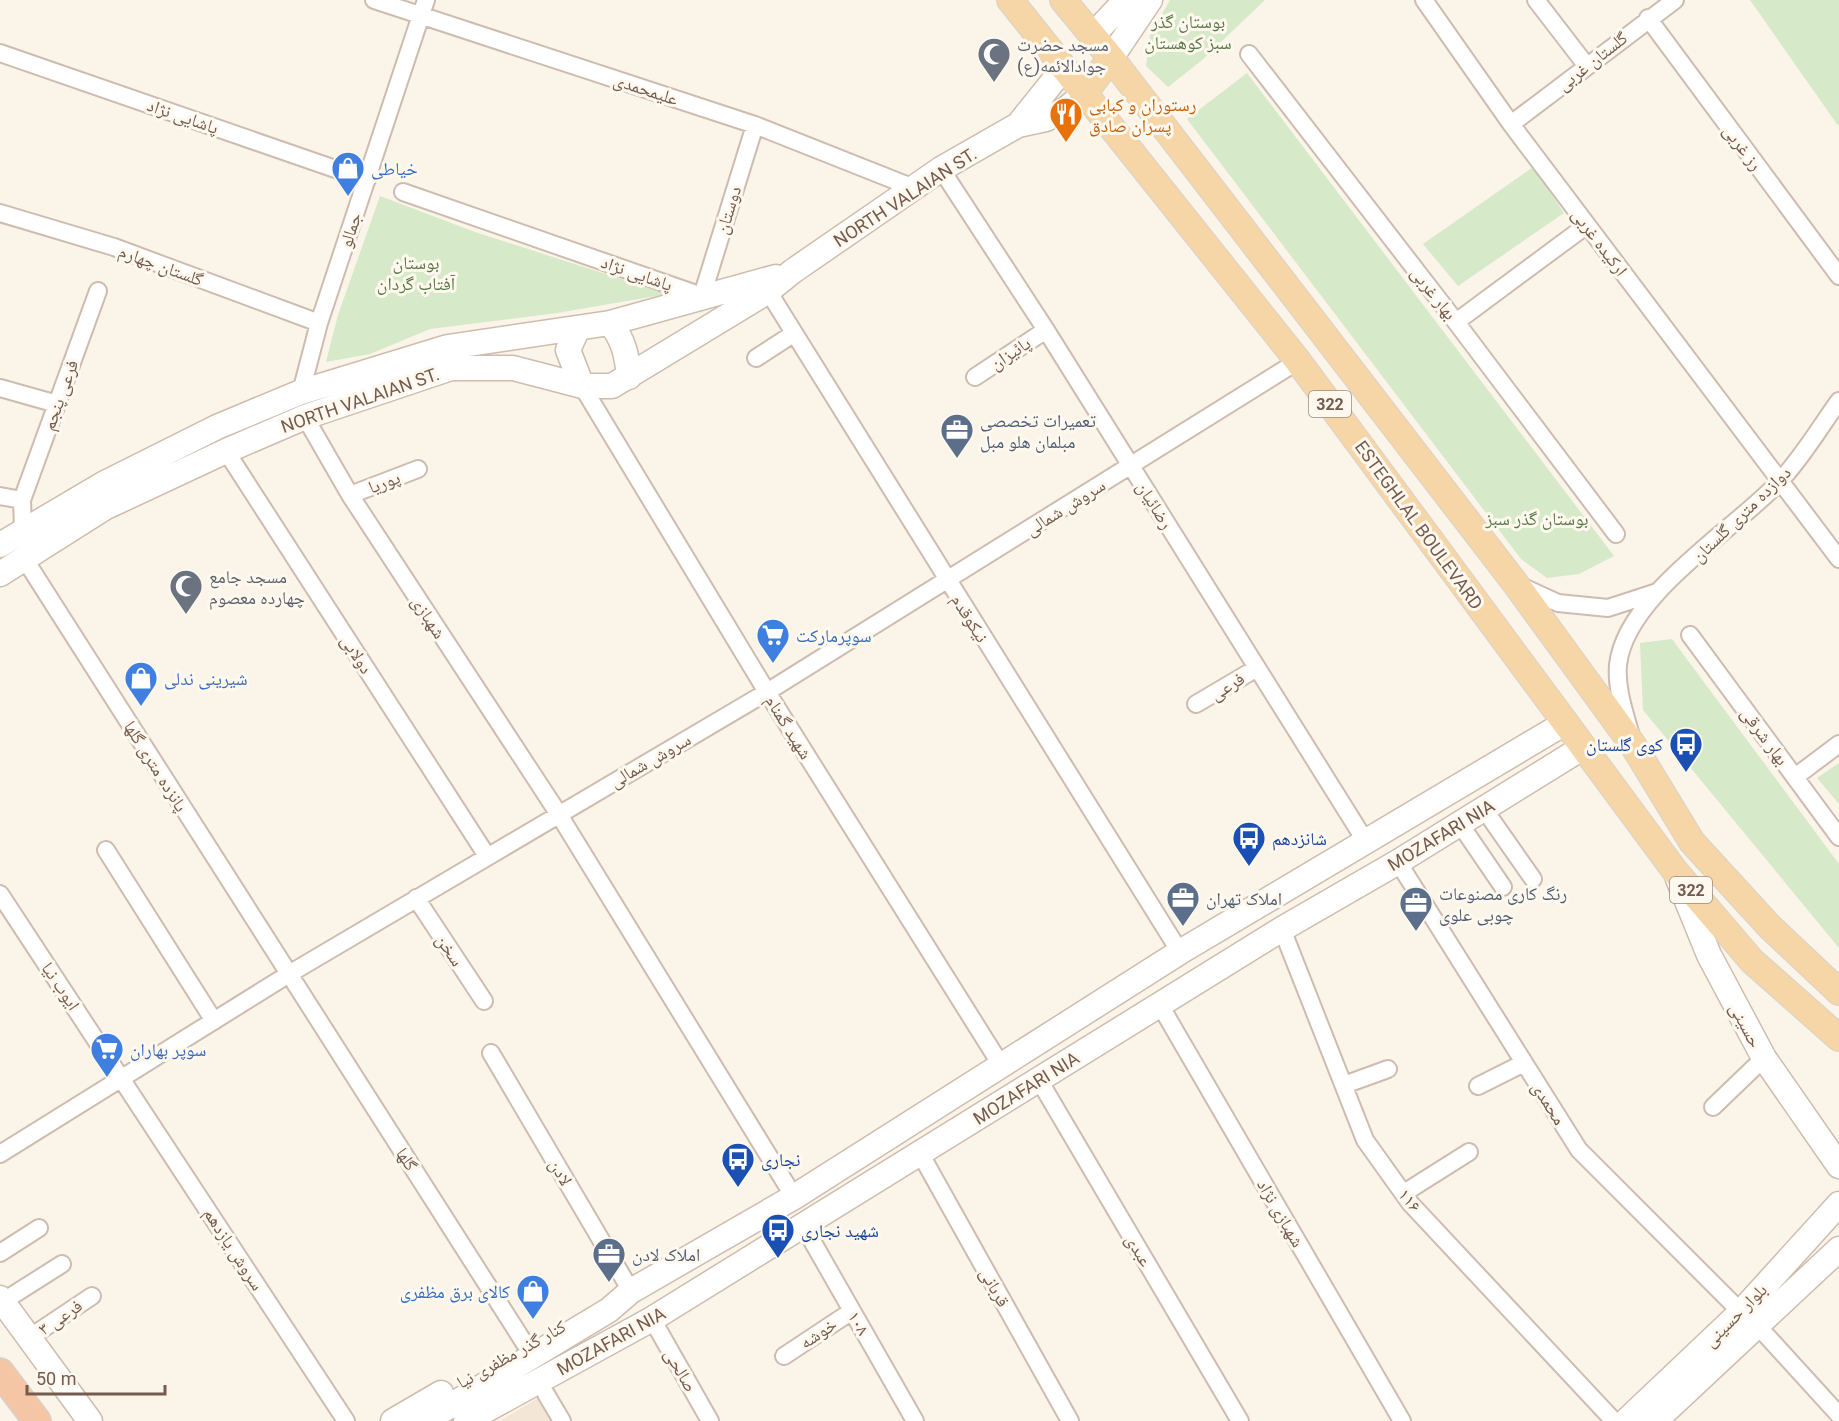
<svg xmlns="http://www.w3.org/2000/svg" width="1839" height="1421" font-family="Roboto,'Noto Naskh Arabic',sans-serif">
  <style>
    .residential { fill: #f3e6d7 }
    .green { fill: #d6e9c8 }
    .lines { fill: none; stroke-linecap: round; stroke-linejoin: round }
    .minor-casing { stroke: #cdbcaf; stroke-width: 20 }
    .secondary-casing { stroke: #cfbcad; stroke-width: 27 }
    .primary-casing { stroke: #d8d1cd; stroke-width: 28 }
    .trunk-casing { stroke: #d8d1cd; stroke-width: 30 }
    .minor { stroke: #fff; stroke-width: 16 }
    .secondary { stroke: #fff; stroke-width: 24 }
    .primary { stroke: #f6d6a6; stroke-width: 26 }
    .trunk { stroke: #f4c6a5; stroke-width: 27 }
    .labels { text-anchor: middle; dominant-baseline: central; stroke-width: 6; stroke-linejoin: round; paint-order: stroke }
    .shield { fill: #fef8ef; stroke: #9d8a7e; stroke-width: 1.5 }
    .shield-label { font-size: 16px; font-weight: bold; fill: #745b4e }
    .park-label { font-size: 18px; fill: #567946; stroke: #fef8ef }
    .worship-label { font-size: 18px; fill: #5b616d; stroke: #fef8ef; text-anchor: start }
    .street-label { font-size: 18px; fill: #745b4e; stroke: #fef8ef }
    .food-label { font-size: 18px; fill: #c56008; stroke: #fef8ef; text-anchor: start }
    .shop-label { font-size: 18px; fill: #366cbe; stroke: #fef8ef; text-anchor: start }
    .service-label { font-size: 18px; fill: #4e5e75; stroke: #fef8ef; text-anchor: start }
    .transit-label { font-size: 18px; fill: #164399; stroke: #fef8ef; text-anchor: start }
  </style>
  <rect width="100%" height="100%" fill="#fbf4e9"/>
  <path class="residential" d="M551,1390L568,1421H500Z"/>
  <path class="green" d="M1170,0H1265L1201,61L1168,87L1146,66L1150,35Z
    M1750,0H1839V127Z
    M1247,73L1614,556L1579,574L1547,578L1521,559L1187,119Z
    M1533,167L1564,213L1458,286L1423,244Z
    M380,196L475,232L668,294L557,313L430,329L370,354L326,362L338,315Z
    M1672,639L1839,864V948L1643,710L1640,643Z
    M1839,763V804L1817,778Z"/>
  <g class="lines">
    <defs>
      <path id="minor" d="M374,0L755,125L914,188
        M1424,0L1511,124L1839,559
        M1536,0L1586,65
        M1648,18L1839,276
        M0,53L367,180
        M1249,54L1456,322L1616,534
        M1511,124L1675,0
        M941,169L1046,330L1366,842
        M403,192L702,296L755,125
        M0,213L114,247L319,323
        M763,283L1180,952
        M1456,322L1587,225
        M756,358L793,334
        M975,377L1046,330
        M582,386L767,692L1001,1065
        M0,388L57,404
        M301,392L319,323L426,0
        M305,417L350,495L558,813L794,1197
        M226,451L487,856
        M350,495L418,469
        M0,496L22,500
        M23,529L22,500L98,291
        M24,558L525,1344
        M1521,586L1558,603L1608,608L1657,592
        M1690,635L1839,837
        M1196,704L1257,668
        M1630,732C1624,711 1616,687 1618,665C1625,596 1734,530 1779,482C1802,458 1820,427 1839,401
        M1795,777L1839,744
        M1484,809L1533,879
        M1460,824L1503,887
        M106,850L214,1021
        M1398,862L1579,1150L1741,1312
        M0,894L346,1421
        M416,898L484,1001
        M1282,929L1365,1140L1410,1203L1614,1421
        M1160,1005L1402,1421
        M491,1053L631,1291
        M1039,1080L1240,1421
        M1344,1085L1388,1069
        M1478,1086L1524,1063
        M1713,1107L1764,1058
        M920,1153L1070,1421
        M0,1154L289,974L767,692L1298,361
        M1404,1193L1469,1152
        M803,1225L915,1421
        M0,1253L39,1228
        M2,1302L62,1264
        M652,1319L710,1421
        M1756,1324L1839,1415
        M29,1338L92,1296
        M784,1356L852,1311
        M546,1394L562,1421"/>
      <path id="secondary" d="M1093,35L1126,0
        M1111,58L1150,0
        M1018,125L1063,69
        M610,323C624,340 627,356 629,377
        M577,330L568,350L582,386
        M0,545L103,484L217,427L301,392L448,347L610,323L776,277
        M0,574L104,508L226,451L305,417L451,368H513L582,386H612L767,292L793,271L941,169L1018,125L1046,119L1066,109L1083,95
        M1678,879L1709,955L1764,1058L1839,1166
        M0,1298L90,1421
        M393,1421L441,1393
        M425,1421L609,1310L631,1291L794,1197L1180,952L1565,723
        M466,1421L652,1319L1282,929L1398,862L1582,748
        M1626,1421L1741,1312L1839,1204
        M1655,1421L1839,1249"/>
      <path id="primary" d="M1010,0L1298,361L1675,871L1752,961L1839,1038
        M1063,0L1111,58L1515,583L1633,745L1692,842L1770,927L1839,992
        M1083,95L1111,58"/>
      <path id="trunk" d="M0,1372L37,1421"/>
    </defs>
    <use href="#minor" class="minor-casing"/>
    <use href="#secondary" class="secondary-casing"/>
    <use href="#primary" class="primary-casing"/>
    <use href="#trunk" class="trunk-casing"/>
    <use href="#minor" class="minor"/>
    <use href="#secondary" class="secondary"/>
    <use href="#primary" class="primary"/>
    <use href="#trunk" class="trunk"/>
  </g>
  <defs>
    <symbol id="mosque-pin" viewBox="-11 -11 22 30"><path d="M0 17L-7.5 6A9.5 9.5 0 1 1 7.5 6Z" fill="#6b7280" stroke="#fef8ef"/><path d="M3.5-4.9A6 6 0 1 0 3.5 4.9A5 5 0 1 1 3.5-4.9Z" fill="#fff"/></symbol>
    <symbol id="restaurant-pin" viewBox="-11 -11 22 30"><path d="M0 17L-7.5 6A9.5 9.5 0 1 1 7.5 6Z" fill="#e8710a" stroke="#fef8ef"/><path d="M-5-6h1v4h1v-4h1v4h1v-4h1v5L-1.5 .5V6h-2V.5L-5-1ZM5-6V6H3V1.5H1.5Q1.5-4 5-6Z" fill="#fff"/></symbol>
    <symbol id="shop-pin" viewBox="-11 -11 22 30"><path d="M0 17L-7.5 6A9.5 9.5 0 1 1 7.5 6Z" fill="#3f7fe0" stroke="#fef8ef"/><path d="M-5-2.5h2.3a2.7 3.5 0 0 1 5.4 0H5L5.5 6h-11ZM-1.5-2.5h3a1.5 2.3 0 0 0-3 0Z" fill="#fff"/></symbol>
    <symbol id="office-pin" viewBox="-11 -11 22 30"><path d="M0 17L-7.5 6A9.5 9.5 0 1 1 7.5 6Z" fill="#5c6f8a" stroke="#fef8ef"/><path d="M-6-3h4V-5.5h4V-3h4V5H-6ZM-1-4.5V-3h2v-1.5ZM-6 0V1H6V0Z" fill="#fff"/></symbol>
    <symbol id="supermarket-pin" viewBox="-11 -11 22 30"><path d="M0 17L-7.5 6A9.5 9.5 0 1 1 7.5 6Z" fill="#3f7fe0" stroke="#fef8ef"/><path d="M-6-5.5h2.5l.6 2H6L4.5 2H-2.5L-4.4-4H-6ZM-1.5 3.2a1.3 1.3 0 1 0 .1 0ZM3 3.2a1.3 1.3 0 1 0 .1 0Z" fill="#fff"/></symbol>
    <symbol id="bus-pin" viewBox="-11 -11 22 30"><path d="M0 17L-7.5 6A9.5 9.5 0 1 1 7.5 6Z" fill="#1a4fb4" stroke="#fef8ef"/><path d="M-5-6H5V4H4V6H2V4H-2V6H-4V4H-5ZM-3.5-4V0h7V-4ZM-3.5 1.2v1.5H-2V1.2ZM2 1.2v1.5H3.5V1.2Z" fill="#fff"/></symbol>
  </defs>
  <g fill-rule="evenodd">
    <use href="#mosque-pin" x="975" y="35" width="38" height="52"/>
    <use href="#restaurant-pin" x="1047" y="95" width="38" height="52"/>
    <use href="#shop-pin" x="329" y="149" width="38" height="52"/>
    <use href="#office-pin" x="938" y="411" width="38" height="52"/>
    <use href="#mosque-pin" x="167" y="567" width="38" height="52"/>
    <use href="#supermarket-pin" x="754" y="616" width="38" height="52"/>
    <use href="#shop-pin" x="122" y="659" width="38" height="52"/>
    <use href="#bus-pin" x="1667" y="725" width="38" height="52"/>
    <use href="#bus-pin" x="1230" y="819" width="38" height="52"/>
    <use href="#office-pin" x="1164" y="879" width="38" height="52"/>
    <use href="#office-pin" x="1397" y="884" width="38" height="52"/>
    <use href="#supermarket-pin" x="88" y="1030" width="38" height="52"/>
    <use href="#bus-pin" x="719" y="1140" width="38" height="52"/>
    <use href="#bus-pin" x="759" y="1211" width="38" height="52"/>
    <use href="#office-pin" x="590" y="1235" width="38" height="52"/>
    <use href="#shop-pin" x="514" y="1272" width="38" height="52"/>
  </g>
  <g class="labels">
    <g class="shield">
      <rect x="1309" y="391" width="42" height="26" rx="4.5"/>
      <rect x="1670" y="877" width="42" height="26" rx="4.5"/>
    </g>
    <g class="shield-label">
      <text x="1330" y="404">322</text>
      <text x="1691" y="890">322</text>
    </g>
    <g class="park-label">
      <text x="1188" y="21">بوستان گذر<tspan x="1188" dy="21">سبز کوهستان</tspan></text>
      <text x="416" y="262">بوستان<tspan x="416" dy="21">آفتاب گردان</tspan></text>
      <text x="1537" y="518">بوستان گذر سبز</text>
    </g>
    <g class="worship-label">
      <text x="1017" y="44">مسجد حضرت<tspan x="1017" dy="21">جوادالائمه(ع)</tspan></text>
      <text x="209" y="576">مسجد جامع<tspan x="209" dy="21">چهارده معصوم</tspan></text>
    </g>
    <g class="street-label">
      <text transform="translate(1592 61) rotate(-38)">گلستان غربی</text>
      <text transform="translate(646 89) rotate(18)">علیمحمدی</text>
      <text transform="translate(183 116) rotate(19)">پاشایی نژاد</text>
      <text transform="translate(1743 147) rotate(53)">رز غربی</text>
      <text transform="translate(905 197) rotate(-33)">NORTH VALAIAN ST.</text>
      <text transform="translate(728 210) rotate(-73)">دوستان</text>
      <text transform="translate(350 230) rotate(-72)">جمالو</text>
      <text transform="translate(1600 242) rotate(53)">ارکیده غربی</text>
      <text transform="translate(161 265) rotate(20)">گلستان چهارم</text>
      <text transform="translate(637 273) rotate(19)">پاشایی نژاد</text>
      <text transform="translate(1434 293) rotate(52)">بهار غربی</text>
      <text transform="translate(1010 353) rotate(-33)">پائیزان</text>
      <text transform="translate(60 395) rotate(-70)">فرعی پنجم</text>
      <text transform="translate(360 400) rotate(-19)">NORTH VALAIAN ST.</text>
      <text transform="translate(384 482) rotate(-21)">پوریا</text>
      <text transform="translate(1155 505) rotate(58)">رضائیان</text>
      <text transform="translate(1065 507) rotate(-32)">سروش شمالی</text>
      <text transform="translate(1741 514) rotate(-44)">دوازده متری گلستان</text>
      <text transform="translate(1419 525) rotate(54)">ESTEGHLAL BOULEVARD</text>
      <text transform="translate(429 617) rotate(57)">شهبازی</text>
      <text transform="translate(970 618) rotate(58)">نیکوقدم</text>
      <text transform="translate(357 654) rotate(57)">دولابی</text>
      <text transform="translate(1227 686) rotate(-31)">فرعی</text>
      <text transform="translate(789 727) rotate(58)">شهید گمنام</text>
      <text transform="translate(1765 736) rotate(54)">بهار شرقی</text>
      <text transform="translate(650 760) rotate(-30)">سروش شمالی</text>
      <text transform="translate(156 766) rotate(58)">پانزده متری گلها</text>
      <text transform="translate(1441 835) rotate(-31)">MOZAFARI NIA</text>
      <text transform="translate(450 950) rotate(56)">سخن</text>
      <text transform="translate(61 986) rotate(56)">ایوب نیا</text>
      <text transform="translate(1746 1025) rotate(62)">حسینی</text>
      <text transform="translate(1026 1088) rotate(-32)">MOZAFARI NIA</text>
      <text transform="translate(1549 1103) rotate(58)">محمدی</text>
      <text transform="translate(407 1159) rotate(57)">گلها</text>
      <text transform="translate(561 1172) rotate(60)">لادن</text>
      <text transform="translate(1410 1200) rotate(51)">۱۱۶</text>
      <text transform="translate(1281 1213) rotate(60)">شهبازی نژاد</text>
      <text transform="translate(234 1249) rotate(57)">سروش یازدهم</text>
      <text transform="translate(1139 1250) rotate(59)">عبدی</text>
      <text transform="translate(995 1287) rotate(61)">قربانی</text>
      <text transform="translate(1735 1315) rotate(-45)">بلوار حسینی</text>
      <text transform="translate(60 1317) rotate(-34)">فرعی ۳</text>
      <text transform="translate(859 1323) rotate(60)">۱۰۸</text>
      <text transform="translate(818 1333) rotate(-34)">خوشه</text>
      <text transform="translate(611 1341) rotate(-29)">MOZAFARI NIA</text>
      <text transform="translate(511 1354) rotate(-29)">کنار گذر مظفری نیا</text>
      <text transform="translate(681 1370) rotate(60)">صالحی</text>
    </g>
    <g class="food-label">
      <text x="1089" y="104">رستوران و کبابی<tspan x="1089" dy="21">پسران صادق</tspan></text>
    </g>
    <g class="shop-label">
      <text x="371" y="168">خیاطی</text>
      <text x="796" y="635">سوپرمارکت</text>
      <text x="164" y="678">شیرینی ندلی</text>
      <text x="130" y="1049">سوپر بهاران</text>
      <text x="510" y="1291" text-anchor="end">کالای برق مظفری</text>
    </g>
    <g class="service-label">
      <text x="980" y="420">تعمیرات تخصصی<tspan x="980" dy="21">مبلمان هلو مبل</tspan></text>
      <text x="1439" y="893">رنگ کاری مصنوعات<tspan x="1439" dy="21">چوبی علوی</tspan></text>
      <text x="1206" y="898">املاک تهران</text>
      <text x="632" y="1254">املاک لادن</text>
    </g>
    <g class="transit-label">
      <text x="1663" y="744" text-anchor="end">کوی گلستان</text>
      <text x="1272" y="838">شانزدهم</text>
      <text x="761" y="1159">نجاری</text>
      <text x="801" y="1230">شهید نجاری</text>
    </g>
  </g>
  <path d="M27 1385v9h138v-9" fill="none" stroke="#745b4e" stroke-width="3"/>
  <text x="36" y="1385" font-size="18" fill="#745b4e" stroke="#fef8ef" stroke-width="4.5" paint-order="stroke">50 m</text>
</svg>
